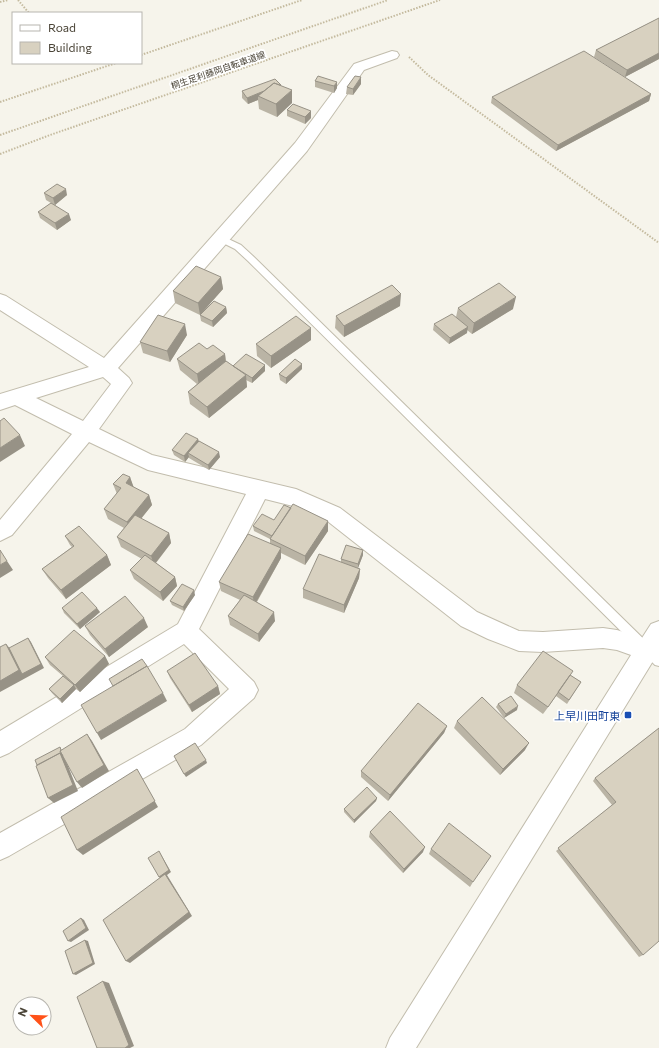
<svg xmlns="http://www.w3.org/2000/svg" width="659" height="1048" font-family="Commissioner,'Noto Sans JP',sans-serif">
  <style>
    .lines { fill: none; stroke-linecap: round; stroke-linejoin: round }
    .service-casing { stroke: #c2bdad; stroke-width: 2 }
    .minor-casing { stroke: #c2bdad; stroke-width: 2 }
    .path { stroke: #c4ba9e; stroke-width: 2; stroke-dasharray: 1.5 1.5; stroke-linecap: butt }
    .service { fill: #fff; fill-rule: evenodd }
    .minor { fill: #fff; fill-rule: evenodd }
    .wall { fill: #bab4a5 }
    .shaded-wall { fill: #979286 }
    .building { fill: #d8d1c0; stroke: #979286 }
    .transit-dot { fill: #1a4fb4; stroke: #fff; stroke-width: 1.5 }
    .labels { text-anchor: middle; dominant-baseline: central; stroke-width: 3.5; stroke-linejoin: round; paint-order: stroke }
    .far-street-label { font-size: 9px; fill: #4b4538; stroke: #fff }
    .transit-label { font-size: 11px; fill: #164399; stroke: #fff; text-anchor: end }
  </style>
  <rect width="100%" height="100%" fill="#f6f4eb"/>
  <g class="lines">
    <defs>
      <path id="service" d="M222,236L241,245L254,257L659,654V666L655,665L248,261L235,249L219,241L218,239Z"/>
      <path id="minor" d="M392,51L397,52L399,55L397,58L364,70L307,151L118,368L129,378L132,383L99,429L152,455L296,489L340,508L477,612L519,631L543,632L603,628L617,630L642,638L651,624L659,621V661H653L416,1048H386L390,1038L631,655L617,650L603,648L543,652L519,651L488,639L461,626L326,520L293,506L265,499L199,629L254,682L258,690L254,698L201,745L9,856L0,860V833L185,729L229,689L184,644L9,753L0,757V731L178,624L246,494L148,470L89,442L12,535L0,541V520L72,434L15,405L0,410V394L89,367L0,310V294L6,296L104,358L295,143L354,64ZM103,377L111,384L83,421L36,398Z"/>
    </defs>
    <use href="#service" class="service-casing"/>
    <use href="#minor" class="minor-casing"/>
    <path class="path" d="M18,0L29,13
      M0,2L8,0
      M141,55L302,0
      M409,57L428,75L659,243
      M0,102L116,63
      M0,135L388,0
      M0,154L50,135L440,0"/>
    <use href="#service" class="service"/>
    <use href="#minor" class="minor"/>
  </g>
  <path class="wall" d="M659,18V59L625,77L594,57L596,50Z
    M315,81L337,82V88L334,93L315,87Z
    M361,84L353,95L346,94L347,87Z
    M281,85L292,103L277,117L259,109L258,100L248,104L242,98V91Z
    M651,94L649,101L556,151L491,103L492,97Z
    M287,110L311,118L305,124L287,116Z
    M44,193L67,195L55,205L71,220L57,230L40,218L38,212L51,203L46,200Z
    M221,277L223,289L200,315L175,303L173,291Z
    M400,306L344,337L335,328L336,316Z
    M226,307L227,313L213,327L201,321L200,315Z
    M458,308L513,309L472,334L467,330V333L449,344L433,330L434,324L456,317Z
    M311,328V340L271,368L257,356L256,344Z
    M187,335L170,362L143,353L140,342Z
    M207,349L225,354L226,361L233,366L265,371L252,383L246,380L247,387L209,418L190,404L188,392L197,384L180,370L177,359Z
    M302,369L286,384L280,380L279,374Z
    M198,439L199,441L220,457L209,470L189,458V457L185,462L174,455L172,450Z
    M130,477L133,487L149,495L152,505L141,519L169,533L171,543L156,563L175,577L177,586L163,601L134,579L130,570L142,559L121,547L117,537L124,528L108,519L104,509L117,494L113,484Z
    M274,520L328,531L305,565L281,553V558L257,602L275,621L259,642L230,625L228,616L240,600L221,591L219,582L270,544V539L254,531L253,526Z
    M65,536L107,555L111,565L66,599L48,578L42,569L72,547L70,545Z
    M363,550V555L358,568L360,569L359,578L344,613L303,598V589L341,562V559Z
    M195,595L184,611L172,605L170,601Z
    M62,608L100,612L80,629L64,613Z
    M85,626L148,627L109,657L90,635Z
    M105,656L109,664L80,692L76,689L62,703L52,693L49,689L63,676L50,665L45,657Z
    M167,671L218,686L220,694L192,712L170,678Z
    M570,675L581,682L567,704L556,696L543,714L514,693L517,685Z
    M498,704L517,710L504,718L496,707Z
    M457,721L525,750L500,775L454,728Z
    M447,726L444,733L388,801L361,777V771Z
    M659,728L643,955L639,957L556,851L612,805L593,781L595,778Z
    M377,798L376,801L354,823L344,812V809Z
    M370,832L423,852L403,873L369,837Z
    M431,849L473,882L470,887L429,854Z"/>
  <path class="shaded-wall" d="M659,53V59L625,77L627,70Z
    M361,77V84L353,95V89Z
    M337,82V88L334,93V86Z
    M281,85V91L258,96V100L248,104L247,98Z
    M292,90V103L277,117L276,104Z
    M651,94L649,101L556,151L558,145Z
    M311,111V118L305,124V117Z
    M66,189L67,195L55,205L53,198Z
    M69,214L71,220L57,230L55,223Z
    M221,277L223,289L200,315L198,303Z
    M401,294L400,306L344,337V326Z
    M516,297L513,309L472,334L474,323Z
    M226,307L227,313L213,327L212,321Z
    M185,324L187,335L170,362L167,351Z
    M468,327L467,333L449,344L450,338Z
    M311,328V340L271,368V356Z
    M225,354L226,365L199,386L197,374Z
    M302,364V369L286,384V378Z
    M265,365V371L252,383V378Z
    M246,375L247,387L209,418L207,407Z
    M20,435L25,446L0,462V448Z
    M198,439L199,444L188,453L189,457L185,462L184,456Z
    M219,452L220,457L209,470L208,465Z
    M130,477L134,488L126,483Z
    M149,495L152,505L130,532L127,522Z
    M328,521V531L305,565V556Z
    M169,533L171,543L154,565L151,556Z
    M281,548V558L254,606L253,597Z
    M363,550V555L358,568V564Z
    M107,555L111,565L66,599L61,590Z
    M7,561L13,570L0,578V565Z
    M360,569L359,578L344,613V605Z
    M175,577L177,586L163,601L160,592Z
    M194,590L195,595L184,611L183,607Z
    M97,608L100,612L80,629L77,624Z
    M274,612L275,621L259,642L258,634Z
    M144,618L148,627L109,657L105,649Z
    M28,638L31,642L44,668L0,692V681L6,644L13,652Z
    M105,656L109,664L80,692L75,685Z
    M573,671L558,692L543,714L548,707Z
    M74,685L76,689L62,703L60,699Z
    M218,686L220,694L192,712L189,705Z
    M163,693L167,701L101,740L97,733Z
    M518,706L517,710L504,718L506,714Z
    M447,726L444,733L388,801L390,795Z
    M87,734L92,741L109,771L82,788L77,782Z
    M529,743L525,750L500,775L503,769Z
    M60,747L62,751L78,791L54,803L48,798Z
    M206,760L207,763L186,777L184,774Z
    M137,769L158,807L83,855L77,850Z
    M377,798L376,801L354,823V820Z
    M425,847L423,852L403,873L404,869Z
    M159,851L171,872L167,875L192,916L130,963L126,961L161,879L159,877Z
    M81,918L84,920L89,930L71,942L68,941Z
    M85,940L88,941L95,964L76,975L73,974Z
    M103,981L109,983L134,1046L130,1048H125Z"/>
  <path class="building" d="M659,18V53L627,70L596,50Z
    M584,51L651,94L558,145L492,97Z
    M318,76L337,82L334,86L315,81Z
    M355,76L361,77L353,89L347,87Z
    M275,79L281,85H280L274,83L264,91L247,98L242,91Z
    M274,83L292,90L276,104L258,96Z
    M293,104L311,111L305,117L287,110Z
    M57,184L66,189L53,198L44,193Z
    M51,203L69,214L55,223L38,212Z
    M196,266L221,277L198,303L173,291Z
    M499,283L516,297L474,323L458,308Z
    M392,285L401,294L344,326L336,316Z
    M214,301L226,307L212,321L200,315Z
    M452,314L468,327L450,338L434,324Z
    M158,315L185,324L167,351L140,342Z
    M296,316L311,328L271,356L256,344Z
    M199,343L207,349L213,345L225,354L197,374L177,359Z
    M246,354L265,365L252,378L233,366Z
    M295,359L302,364L286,378L279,374Z
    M226,361L246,375L207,407L188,392Z
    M4,418L20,435L0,448V421Z
    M186,433L198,439L184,456L172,450Z
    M199,441L219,452L208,465L188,453Z
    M123,474L130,477L126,483L149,495L127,522L104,509L121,488L113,484Z
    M293,504L328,521L305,556L270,539Z
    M284,505L291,508L272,536L253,526L262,514L274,520Z
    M135,515L169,533L151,556L117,537Z
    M79,526L107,555L61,590L42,569L74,546L65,536Z
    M248,534L281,548L253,597L219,582Z
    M346,545L363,550L358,564L341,559Z
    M0,550L7,561L0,565Z
    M319,554L360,569L344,605L303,589Z
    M145,555L175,577L160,592L130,570Z
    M182,584L194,590L183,607L170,601Z
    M82,592L97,608L77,624L62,608Z
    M244,595L274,612L258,634L228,616Z
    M125,596L144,618L105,649L85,626Z
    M74,630L105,656L75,685L45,657Z
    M28,638L41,664L22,674L9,648Z
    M6,644L19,670L0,681V647Z
    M543,651L573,671L548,707L517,685Z
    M195,653L218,686L189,705L167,671Z
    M142,659L147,666L113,686L109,679Z
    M147,666L163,693L97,733L81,705Z
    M570,675L581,682L569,700L558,692Z
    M63,676L74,685L60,699L49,689Z
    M511,696L518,706L506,714L498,704Z
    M482,697L529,743L503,769L457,721Z
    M418,703L447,726L390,795L361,771Z
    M659,728V941L643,955L558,848L616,802L595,778Z
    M87,734L104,765L77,782L60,751Z
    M195,743L206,760L184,774L174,756Z
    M60,747L61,750L60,751L63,756L60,753L37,765L35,760Z
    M60,753L73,785L48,798L36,766Z
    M137,769L155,801L77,850L61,817Z
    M367,787L377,798L354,820L344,809Z
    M390,811L425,847L404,869L370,832Z
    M449,823L491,856L473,882L431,849Z
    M159,851L169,870L159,877L148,858Z
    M165,874L189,912L126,961L103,920Z
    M81,918L86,928L68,941L63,931Z
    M85,940L93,963L73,974L65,951Z
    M103,981L129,1045L125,1048H97L77,997Z"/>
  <rect class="transit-dot" x="624" y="711" width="8" height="8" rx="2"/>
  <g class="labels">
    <g class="far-street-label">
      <text transform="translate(218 70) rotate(-19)">桐生足利藤岡自転車道線</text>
    </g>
    <g class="transit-label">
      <text x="620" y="715">上早川田町東</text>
    </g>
  </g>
  <rect x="12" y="12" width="130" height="52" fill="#ffffff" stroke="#b7b5af"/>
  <rect x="20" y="25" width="20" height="6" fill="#ffffff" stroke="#b7b5af"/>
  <text x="48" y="32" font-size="12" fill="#4b4538">Road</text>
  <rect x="20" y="42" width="20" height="12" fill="#d8d1c0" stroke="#b7b5af"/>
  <text x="48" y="52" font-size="12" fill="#4b4538">Building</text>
  <g transform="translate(32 1016) rotate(293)"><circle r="19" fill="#ffffff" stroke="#b7b5af"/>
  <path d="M0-3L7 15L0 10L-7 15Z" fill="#ff5219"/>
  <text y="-6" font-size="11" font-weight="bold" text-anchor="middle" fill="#4b4538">N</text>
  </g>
</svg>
